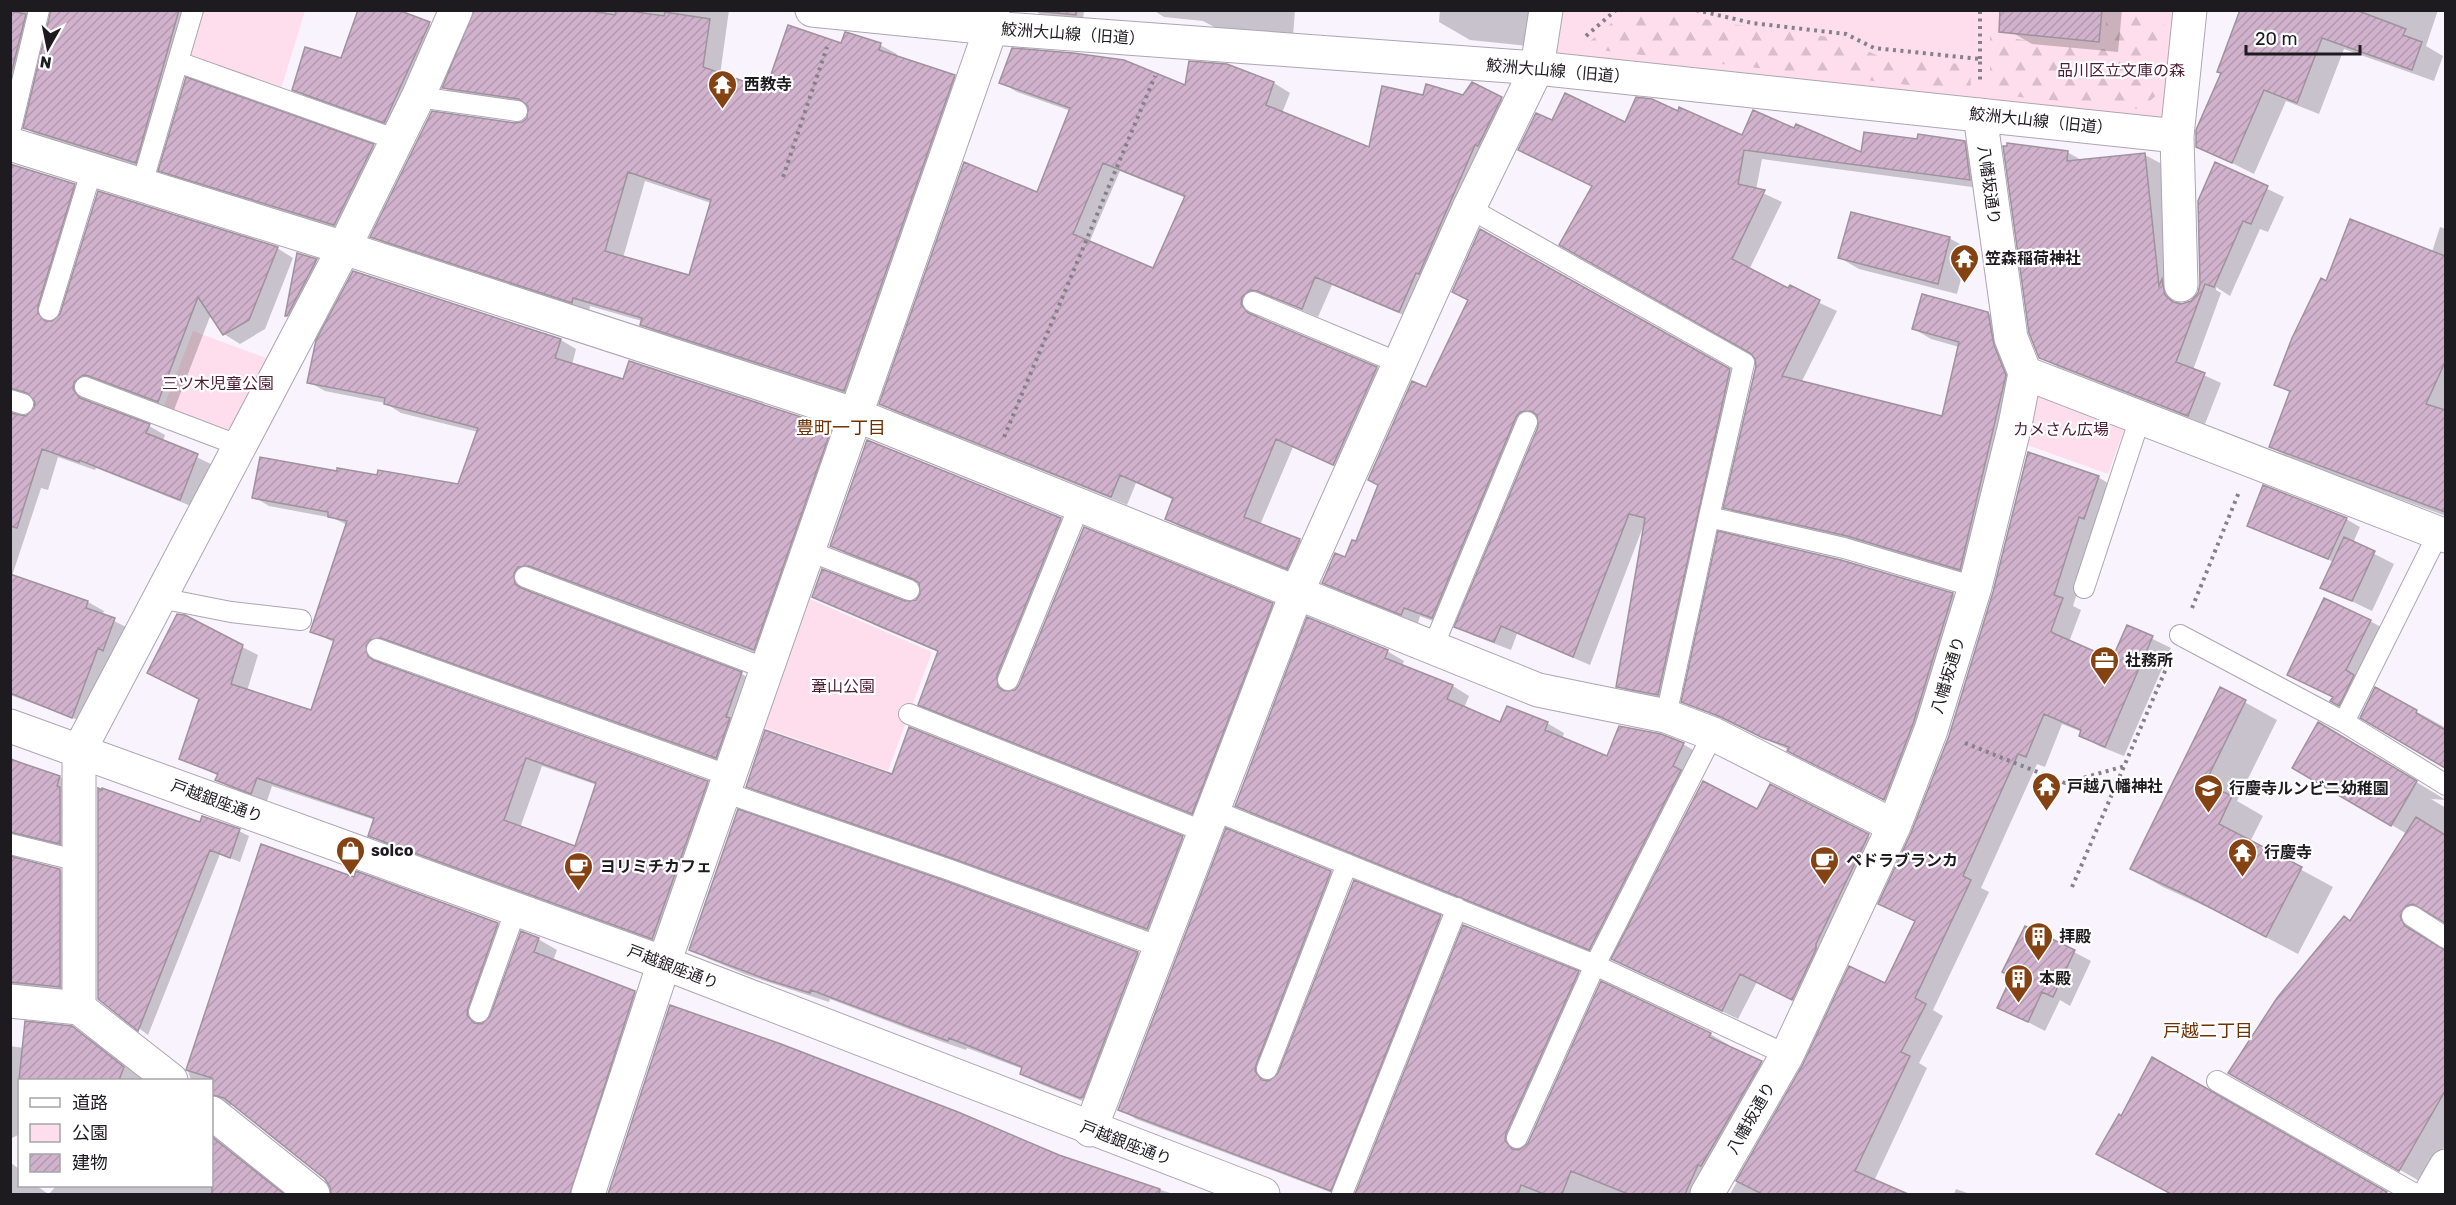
<svg xmlns="http://www.w3.org/2000/svg" width="2456" height="1205" font-family="Rubik,'Noto Sans JP',sans-serif">
  <style>
    .green { fill: #fedeec }
    .forest { fill: url(#forest-firs) }
    .shadow { fill: #0003; fill-rule: evenodd }
    .building { fill: url(#building-hatch); stroke: #9e929c; stroke-width: 1.5; fill-rule: evenodd }
    .lines { fill: none; stroke-linecap: round; stroke-linejoin: round }
    .service-casing { stroke: #ada5b2; stroke-width: 22 }
    .minor-casing { stroke: #ada5b2; stroke-width: 35 }
    .tertiary-casing { stroke: #ada5b2; stroke-width: 35 }
    .path { stroke: #858189; stroke-width: 4; stroke-dasharray: 3 4.5; stroke-linecap: butt }
    .service { stroke: #fff; stroke-width: 20 }
    .minor { stroke: #fff; stroke-width: 33 }
    .tertiary { stroke: #fff; stroke-width: 33 }
    .labels { text-anchor: middle; dominant-baseline: central; stroke-width: 4.5; stroke-linejoin: round; paint-order: stroke }
    .street-label { font-size: 16px; fill: #1e1b20; stroke: #fff }
    .park-label { font-size: 16px; fill: #4c1c35; stroke: #fff }
    .poi-label { font-size: 16px; font-weight: bold; fill: #1e1b20; stroke: #fff; text-anchor: start }
    .neighbourhood-label { font-size: 18px; fill: #6d3103; stroke: #fff }
  </style>
  <defs>
    <pattern id="forest-firs" width="22" height="20" patternUnits="userSpaceOnUse" patternTransform="scale(1.5)"><rect width="22" height="20" fill="#fedeec"/><path d="M5 1l3.5 6h-7zM16 11l3.5 6h-7z" fill="#d9beca"/></pattern>
    <pattern id="building-hatch" width="6" height="6" patternUnits="userSpaceOnUse" patternTransform="scale(1.5)"><rect width="6" height="6" fill="#d1b2cd"/><path d="M-1 1l2-2M0 6l6-6M5 7l2-2" fill="none" stroke="#b398b0"/></pattern>
  </defs>
  <rect width="100%" height="100%" fill="#f9f3fe"/>
  <path class="green" d="M198,11H305L280,92L184,58Z
    M1546,11H2189L2177,136L1537,68Z
    M193,331L277,362L238,433L164,406Z
    M2040,392L2126,424L2108,474L2024,444Z
    M803,596L932,652L888,771L757,725Z"/>
  <path class="forest" d="M1626,11H1678L1716,22L1844,39L1876,55L1970,65L1971,92L1598,50L1589,42Z
    M2107,11H2166L2157,95L2140,109L1990,94V36L2104,49Z"/>
  <path class="shadow" d="M10,10H47L10,144Z
    M52,10H197L152,172L41,137L25,128Z
    M476,10H729L720,75L767,91L842,45H880L897,54L896,57L954,77L971,86L861,400L658,334L641,324L642,321L590,306L589,311L389,246L372,236L515,124L523,123L528,119L529,107L461,97L444,88ZM645,181L711,203L690,277L623,258Z
    M1034,10H1084L1083,20L1044,17Z
    M1153,10H1295L1293,37L1216,28L1203,21L1164,17Z
    M1440,10H1553L1549,48L1470,40L1439,22Z
    M2015,10H2122L2118,52L2032,44L2013,33Z
    M2237,10H2438L2426,46L2443,56L2434,81L2344,49L2319,114L2286,101L2254,174L2198,146L2241,12Z
    M426,22L438,29L396,128L305,96L294,89L342,59Z
    M1226,66L1274,83L1290,93L1282,113L1370,149L1424,97H1464L1472,84L1517,107L1415,320L1332,285L1318,317L1274,299L1263,301L1257,307L1259,319L1377,368L1393,377L1350,473L1293,447L1260,525L1300,540L1315,550L1303,577L1182,528L1167,519L1174,500L1136,483L1127,505L897,413L881,404L1038,194L1071,111L1017,92L1001,82L1186,87ZM1120,171L1186,198L1154,270L1089,243Z
    M187,79L373,146L385,153L347,231L172,177L160,170Z
    M1553,122L1626,124L1743,137L1795,130L1862,154L1918,141L1964,142L1982,153L1987,189L1762,159L1756,190L1782,202L1749,270L1837,311L1801,383L1943,417L1959,347L1931,339L1914,329L1988,313L2006,323L2011,356L1978,579L1743,518L1725,507L1757,366L1756,357L1593,187Z
    M2067,152L2083,161L2145,155L2162,164L2181,305L2192,302L2199,294L2216,164L2284,197L2268,232L2260,229L2230,296L2216,287V290L2221,293L2193,370L2221,383L2205,424L2058,367L2041,357Z
    M10,164L74,185L90,195L53,316V323L277,248L293,258L265,329L240,344L224,334L211,314L174,410L106,384H99L90,391L89,400L93,404L149,426L165,435L163,441L213,465L196,508L96,468L95,470L58,457L48,490L41,488L12,576L88,602L104,611L102,615L130,629L89,724L10,695ZM24,397L36,401V409L27,417L14,414L15,405Z
    M2440,227L2446,229V516L2293,460L2271,447L2291,393L2276,384L2327,283L2432,252Z
    M1481,231L1746,380L1674,703L1634,695L1618,686L1643,527L1590,665L1517,634L1511,650L1472,635L1456,626L1540,427L1539,420L1532,427L1448,627L1420,616L1418,623L1340,591L1324,582L1346,559L1356,543L1470,300Z
    M1949,238L1969,249L1957,294L1859,269L1840,258Z
    M298,255L325,266L297,320L288,316Z
    M561,340L576,349L572,365L624,381L831,428L847,437L770,658L546,574L534,576L529,583L531,594L742,674L757,683L732,766L398,646L386,648L381,655L383,665L707,782L723,791L668,946L385,844L370,835L375,820L272,786L267,801L233,789L217,780L219,776L180,758L200,699L184,617L258,655L247,691L312,712L335,643L312,631L347,525L333,518L269,506L254,497L338,473L459,486L478,432L401,413L385,403L325,391L309,382ZM542,766L597,785L576,848L520,828Z
    M868,442L1061,519L1075,528L1011,684L1012,692L1272,605L1287,613L1207,821L935,713L920,704L939,652L881,628L814,596L905,603L917,601L923,589L917,582L846,554L831,545Z
    M2098,477L2116,488L2098,527L2073,606L2081,610L2069,642L2113,661L2128,627L2171,648L2124,756L2099,746L2081,735L2082,732L2062,724L2045,767L2037,764L1981,888L1989,892L1933,1010L1943,1016L1919,1063L1927,1068L1874,1181L1901,1194H1730L1805,1065L1886,985L1916,922L1880,903Z
    M2346,519L2360,527L2353,543L2394,564L2372,611L2322,587L2334,562L2263,533L2248,525Z
    M1841,561L1953,594L1968,603L1899,807L1789,750L1683,701Z
    M2370,621L2390,632L2365,683L2373,687L2359,716L2332,701L2334,698L2289,675Z
    M1387,651L1404,661L1402,666L1453,686L1469,696L1464,708L1501,724L1547,723L1564,733L1562,739L1607,758L1683,744L1700,754L1607,958L1253,815L1237,805Z
    M2221,689L2277,720L2237,801L2263,816L2250,842L2333,887L2298,954L2218,912L2163,887L2132,869Z
    M2376,689L2446,728V769L2362,717Z
    M2342,737L2446,800L2431,799L2446,808V922L2437,917L2430,918L2423,929L2429,941L2446,951V1144L2423,1183L2230,1073L2351,922L2407,834L2294,768Z
    M10,757L27,766L60,777L78,788L79,854L16,853L18,860L60,870L79,881V997L10,989Z
    M893,776L1182,837L1197,846L1162,937L971,867L762,795L747,786Z
    M1770,786L1885,845L1809,1008L1757,982L1738,1019L1613,959L1758,811Z
    M201,824L239,831L249,836L240,862L220,854L148,1035L99,998Z
    M1227,830L1331,872L1347,882L1272,1074L1271,1081L1279,1074L1354,882L1440,917L1457,926L1335,1194L1136,1119L1120,1109Z
    M357,873L498,924L516,935L484,1023L492,1017L538,939L557,950L553,961L635,992L653,1003L590,1194H333L332,1187L326,1178L234,1105H225L213,1131L219,1140L287,1194H49L56,1186H212V1080H191L187,1068L354,879Z
    M945,883L1138,953L1156,964L1100,1108L1040,1084L1021,1074L1023,1069L967,1048L966,1050L940,1041L830,999L829,1002L747,975L709,959L690,949Z
    M1464,926L1578,973L1597,983L1524,1148L1710,1034L1729,1045L1727,1047L1779,1073L1710,1194H1356Z
    M2074,952L2091,961L2070,1006L2060,1000L2045,1031L1999,1007Z
    M671,1007L1059,1156L1173,1194H609Z
    M71,1028L91,1039L145,1080H20V1134L10,1139V1046L24,1048Z
    M2153,1059L2389,1194H2172L2117,1164L2121,1118Z
    M10,1162L20,1170V1186H37L48,1194H10Z
    M1956,1189L1970,1194H1954Z"/>
  <path class="building" d="M51,10H179L136,163L23,128Z
    M358,10H398L430,22L384,123L292,90L305,47L341,58Z
    M474,10H585L615,15L616,10H622L664,16L665,12L710,19L703,67L766,89L788,25L841,43L845,32L849,33L881,43L879,50L955,75L844,391L640,325L642,318L573,298L572,303L370,237L432,111L515,123L522,122L527,118L528,106L519,99L442,88ZM628,172L711,200L689,275L605,251Z
    M1025,10H1077L1076,15Z
    M2000,10H2102L2099,42L1999,32Z
    M2240,10H2356L2406,29L2403,35L2422,42L2412,70L2322,38L2297,103L2264,90L2232,163L2196,147V130L2221,73L2217,72Z
    M10,11L26,14L10,78Z
    M1012,48L1073,53L1124,60L1185,85L1189,61L1227,64L1274,82L1266,105L1369,147L1382,86L1423,95L1426,84L1463,95L1472,82L1502,97L1478,146L1475,145L1419,274L1416,273L1399,312L1315,277L1302,309L1257,291L1251,290L1242,297L1241,304L1248,313L1377,367L1333,465L1276,439L1244,517L1300,539L1287,569L1165,519L1173,498L1120,475L1111,497L879,404L964,162L1037,192L1070,108L999,83ZM1103,163L1185,196L1153,268L1073,234Z
    M186,77L374,144L334,225L158,171Z
    M1565,93L1625,122L1636,97L1652,99L1678,111L1679,107L1742,135L1753,110L1794,128L1796,124L1861,152L1864,132L1917,139L1918,134L1965,141L1970,180L1744,150L1738,184L1765,190L1732,259L1788,288L1790,285L1820,300L1782,376L1942,416L1959,342L1912,329L1922,294L1988,312L1994,345L2006,375L1960,570L1847,536L1723,508L1756,366L1755,359L1750,353L1559,245L1592,186L1518,150L1536,113L1552,120Z
    M2007,143L2068,151L2067,161L2145,153L2159,286L2162,279L2165,295L2173,302L2181,304L2191,301L2198,293L2200,284L2198,201L2215,162L2268,186L2251,224L2243,221L2214,287L2205,284L2176,362L2205,373L2188,416L2039,358L2029,333L2003,146H2007Z
    M10,164L75,184L38,306V313L45,321H52L60,314L98,191L278,247L249,320L223,335L198,297L158,402L89,376L83,375L74,382L73,389L80,398L150,424L146,433L198,454L180,500L79,460V462L42,449L17,528L10,526V413L26,416L34,408L35,402L27,393L10,388Z
    M1851,212L1950,237L1938,284L1838,258Z
    M2350,219L2445,256V362L2426,404L2445,410V512L2269,447L2290,391L2274,385L2292,338L2321,278L2326,281Z
    M1480,229L1730,369L1658,695L1616,687L1645,518L1629,514L1573,657L1501,626L1494,642L1454,627L1538,427L1537,415L1531,411L1520,412L1516,417L1432,618L1404,608L1401,615L1322,583L1335,553L1345,557L1352,540L1356,541L1378,485L1368,480L1412,381L1426,387L1468,300L1452,292Z
    M297,253L317,259L287,316H285Z
    M353,271L561,339L555,358L623,379L629,361L832,427L754,650L529,566L518,567L514,573L515,584L521,588L742,672L726,717L730,718L716,758L381,638L370,640L366,646L368,656L373,660L708,781L652,939L368,836L374,818L257,778L251,794L215,780L218,774L179,759L199,699L147,673L177,614L185,615L243,645L231,684L311,710L334,640L310,632L347,521L328,517V512L252,498L260,457L337,471V468L377,475L378,470L458,484L478,428L384,404L385,398L307,383L316,340ZM526,758L596,783L575,846L504,820Z
    M867,440L1061,518L997,675L998,687L1004,691L1015,690L1019,685L1084,527L1273,603L1192,814L918,705L938,651L812,597L822,569L905,601L916,600L920,594L919,583L913,579L830,546Z
    M2028,452L2099,476L2084,519L2079,517L2054,595L2063,598L2051,631L2053,633L2112,659L2127,625L2153,636L2105,747L2079,736L2081,730L2044,714L2026,757L2018,754L1963,876L1971,880L1915,998L1926,1004L1901,1052L1910,1056L1855,1171L1908,1194H1762L1736,1181L1803,1064L1849,966L1885,983L1915,921L1878,904L1911,833L1949,736L1993,592Z
    M2263,485L2347,518L2328,559L2247,526Z
    M1718,531L1841,560L1953,593L1913,724L1884,800L1787,751L1789,747L1763,738L1721,717L1681,702Z
    M2344,537L2375,551L2352,601L2320,588Z
    M10,574L88,601L86,608L115,618L103,651L98,648L72,718L10,693Z
    M2324,598L2371,620L2346,670L2354,675L2339,706L2330,701L2333,697L2287,675Z
    M1307,617L1388,650L1385,658L1453,685L1447,699L1500,722L1507,706L1548,722L1545,730L1607,756L1619,726L1661,734L1684,743L1673,766L1681,770L1589,950L1235,806Z
    M2220,687L2246,700L2205,783L2232,796L2219,824L2302,867L2266,937L2184,894L2130,869Z
    M2375,687L2417,710L2416,713L2445,730V768L2360,718Z
    M2318,722L2417,781L2391,826L2292,768Z
    M909,727L1183,836L1147,929L954,859L746,787L765,730L892,774Z
    M10,759L60,776L57,786L60,787V844L10,832Z
    M1703,781L1757,809L1770,784L1869,834L1816,944V949L1792,1000L1740,974L1722,1011L1611,959Z
    M98,788L102,790V788L200,822L202,816L240,829L230,858L210,850L138,1031L98,999Z
    M738,809L946,881L1138,952L1083,1097L1080,1098L1020,1074L1022,1067L949,1038L948,1041L920,1031L811,990L810,993L768,980L689,950Z
    M2416,817L2445,835V923L2413,904L2406,906L2400,916L2405,926L2445,950V1091L2399,1171L2228,1073L2277,998L2344,916L2350,921Z
    M1226,828L1331,871L1256,1065L1255,1071L1262,1080L1269,1081L1278,1073L1354,880L1441,915L1331,1191L1118,1110Z
    M261,844L354,877L356,871L498,923L468,1008L467,1015L474,1023L482,1024L490,1016L521,931L539,938L534,952L635,991L570,1194H331L330,1187L325,1179L224,1098L212,1095V1078L186,1070Z
    M10,856L60,869V987L10,982Z
    M1463,925L1579,971L1506,1133L1505,1140L1512,1149L1519,1150L1528,1143L1601,981L1711,1033L1709,1037L1762,1061L1701,1166L1698,1165L1685,1194H1628L1571,1171L1562,1194H1544L1521,1185L1518,1194H1355Z
    M2025,926L2075,950L2053,997L2042,992L2028,1022L1997,1008L2011,977L2002,972Z
    M670,1005L781,1044L958,1112L1059,1155L1160,1189L1159,1194H608Z
    M25,1021L72,1026L124,1067L119,1080H19Z
    M2152,1057L2387,1192L2385,1194H2171L2096,1154L2119,1114L2121,1116Z
    M212,1137L284,1194H212Z"/>
  <g class="lines">
    <defs>
      <path id="service" d="M178,62L397,140
        M418,97L517,111
        M10,132L39,10
        M142,184L193,10
        M1469,208L1744,363L1709,517
        M1253,302L1399,363
        M49,310L92,169
        M85,387L240,446
        M10,400L23,404
        M2438,534L2344,722L2446,785
        M809,551L909,590
        M525,577L767,669
        M2084,588L2140,418
        M160,598L231,612L301,620
        M2180,635L2344,722
        M1433,647L1527,422
        M377,649L730,776
        M1008,680L1080,504
        M909,714L1205,832
        M1666,716L1709,517L1844,548L1975,587
        M1713,734L1595,965L1787,1055
        M724,792L950,870L1160,947
        M1213,810L1595,965L1517,1138
        M10,844L79,861
        M2412,916L2446,938
        M479,1012L516,909
        M1267,1069L1347,864
        M2217,1081L2415,1194
        M1342,1194L1457,908"/>
      <path id="minor" d="M812,10L991,28L1537,68L2177,136L2190,10
        M2177,136L2181,285
        M10,144L344,248L856,415L1538,690L1666,716L1713,734L1894,826
        M2025,373L2446,536
        M10,1001L79,1008L171,1080
        M79,1008V751L344,248L418,97L456,10
        M212,1113L313,1194
        M1090,1130L1297,592L1469,208L1537,68L1546,10
        M588,1194L664,963L991,28L993,10
        M1707,1194L1787,1055L1894,826L1931,730L1975,587L2015,425L2025,373L2011,338L1980,115
        M2430,1194L2446,1166"/>
      <path id="tertiary" d="M10,726L664,963L1263,1194"/>
    </defs>
    <use href="#service" class="service-casing"/>
    <use href="#minor" class="minor-casing"/>
    <use href="#tertiary" class="tertiary-casing"/>
    <path class="path" d="M1696,10L1752,23L1846,34L1874,48L1980,59V80
      M1586,36L1616,10
      M1980,59V10
      M783,177L827,47
      M1004,437L1155,76
      M2192,608L2239,492
      M1965,743L2065,783L2125,766
      M2072,887L2169,662"/>
    <use href="#service" class="service"/>
    <use href="#minor" class="minor"/>
    <use href="#tertiary" class="tertiary"/>
  </g>
  <defs>
    <symbol id="temple-pin" viewBox="-11 -11 22 30"><path d="M0 17L-7.5 6A9.5 9.5 0 1 1 7.5 6Z" fill="#854213" stroke="#fff"/><path d="M0-6L5-2H3V0L6.5 2.5H4V6H1.5V3h-3V6H-4V2.5H-6.5L-3 0V-2H-5Z" fill="#fff"/></symbol>
    <symbol id="office-pin" viewBox="-11 -11 22 30"><path d="M0 17L-7.5 6A9.5 9.5 0 1 1 7.5 6Z" fill="#854213" stroke="#fff"/><path d="M-6-3h4V-5.5h4V-3h4V5H-6ZM-1-4.5V-3h2v-1.5ZM-6 0V1H6V0Z" fill="#fff"/></symbol>
    <symbol id="school-pin" viewBox="-11 -11 22 30"><path d="M0 17L-7.5 6A9.5 9.5 0 1 1 7.5 6Z" fill="#854213" stroke="#fff"/><path d="M0-5L7-2L0 1L-7-2ZM-4 1L0 2.5L4 1V4Q0 6-4 4Z" fill="#fff"/></symbol>
    <symbol id="shop-pin" viewBox="-11 -11 22 30"><path d="M0 17L-7.5 6A9.5 9.5 0 1 1 7.5 6Z" fill="#854213" stroke="#fff"/><path d="M-5-2.5h2.3a2.7 3.5 0 0 1 5.4 0H5L5.5 6h-11ZM-1.5-2.5h3a1.5 2.3 0 0 0-3 0Z" fill="#fff"/></symbol>
    <symbol id="cafe-pin" viewBox="-11 -11 22 30"><path d="M0 17L-7.5 6A9.5 9.5 0 1 1 7.5 6Z" fill="#854213" stroke="#fff"/><path d="M-5.5-4.5H6V0H3Q3 3.5 0 3.5H-2.5Q-5.5 3.5-5.5 0ZM3-3.2v2h1.7v-2ZM-6 4.5H4V6H-6Z" fill="#fff"/></symbol>
    <symbol id="building-pin" viewBox="-11 -11 22 30"><path d="M0 17L-7.5 6A9.5 9.5 0 1 1 7.5 6Z" fill="#854213" stroke="#fff"/><path d="M-4-6H4V6H1V3H-1V6H-4ZM-2.5-4.3h1.7v1.8h-1.7ZM.8-4.3h1.7v1.8H.8ZM-2.5-1h1.7V.8h-1.7ZM.8-1h1.7V.8H.8Z" fill="#fff"/></symbol>
  </defs>
  <g fill-rule="evenodd">
    <use href="#temple-pin" x="706" y="68" width="33" height="45"/>
    <use href="#temple-pin" x="1948" y="242" width="33" height="45"/>
    <use href="#office-pin" x="2088" y="644" width="33" height="45"/>
    <use href="#temple-pin" x="2030" y="770" width="33" height="45"/>
    <use href="#school-pin" x="2192" y="772" width="33" height="45"/>
    <use href="#shop-pin" x="334" y="834" width="33" height="45"/>
    <use href="#temple-pin" x="2226" y="836" width="33" height="45"/>
    <use href="#cafe-pin" x="1808" y="844" width="33" height="45"/>
    <use href="#cafe-pin" x="562" y="850" width="33" height="45"/>
    <use href="#building-pin" x="2022" y="920" width="33" height="45"/>
    <use href="#building-pin" x="2002" y="962" width="33" height="45"/>
  </g>
  <g class="labels">
    <g class="street-label">
      <text transform="translate(1073 34) rotate(4)">鮫洲大山線（旧道）</text>
      <text transform="translate(1558 71) rotate(5)">鮫洲大山線（旧道）</text>
      <text transform="translate(2041 121) rotate(6)">鮫洲大山線（旧道）</text>
      <text transform="translate(1989 185) rotate(82)">八幡坂通り</text>
      <text transform="translate(1948 675) rotate(-73)">八幡坂通り</text>
      <text transform="translate(217 801) rotate(20)">戸越銀座通り</text>
      <text transform="translate(673 967) rotate(21)">戸越銀座通り</text>
      <text transform="translate(1751 1118) rotate(-60)">八幡坂通り</text>
      <text transform="translate(1126 1143) rotate(21)">戸越銀座通り</text>
    </g>
    <g class="park-label">
      <text x="2121" y="70">品川区立文庫の森</text>
      <text x="218" y="383">三ツ木児童公園</text>
      <text x="2061" y="429">カメさん広場</text>
      <text x="843" y="686">葦山公園</text>
    </g>
    <g class="poi-label">
      <text x="744" y="84">西教寺</text>
      <text x="1985" y="258">笠森稲荷神社</text>
      <text x="2125" y="660">社務所</text>
      <text x="2067" y="786">戸越八幡神社</text>
      <text x="2229" y="788">行慶寺ルンビニ幼稚園</text>
      <text x="371" y="850">solco</text>
      <text x="2264" y="852">行慶寺</text>
      <text x="1846" y="860">ペドラブランカ</text>
      <text x="600" y="866">ヨリミチカフェ</text>
      <text x="2059" y="936">拝殿</text>
      <text x="2039" y="978">本殿</text>
    </g>
    <g class="neighbourhood-label">
      <text x="841" y="428">豊町一丁目</text>
      <text x="2208" y="1031">戸越二丁目</text>
    </g>
  </g>
  <rect width="2456" height="1205" fill="none" stroke="#1e1b20" stroke-width="24"/>
  <rect x="18" y="1079" width="195" height="108" fill="#ffffff" stroke="#a5a4a6" stroke-width="1.5"/>
  <rect x="30" y="1098" width="30" height="9" fill="#ffffff" stroke="#a5a4a6" stroke-width="1.5"/>
  <text x="72" y="1109" font-size="18" fill="#1e1b20">道路</text>
  <rect x="30" y="1124" width="30" height="18" fill="#fedeec" stroke="#a5a4a6" stroke-width="1.5"/>
  <text x="72" y="1139" font-size="18" fill="#1e1b20">公園</text>
  <rect x="30" y="1154" width="30" height="18" fill="url(#building-hatch)" stroke="#a5a4a6" stroke-width="1.5"/>
  <text x="72" y="1169" font-size="18" fill="#1e1b20">建物</text>
  <g transform="translate(48 48) rotate(189)" stroke="#ffffff" stroke-width="4.5" paint-order="stroke">
  <path d="M0-4.5L10 22L0 15L-10 22Z" fill="#1e1b20"/>
  <text y="-9" font-size="16" font-weight="bold" text-anchor="middle" fill="#1e1b20">N</text>
  </g>
  <path d="M2246 45v9h114v-9" fill="none" stroke="#1e1b20" stroke-width="3"/>
  <text x="2255" y="45" font-size="18" fill="#1e1b20" stroke="#ffffff" stroke-width="4.5" paint-order="stroke">20 m</text>
</svg>
